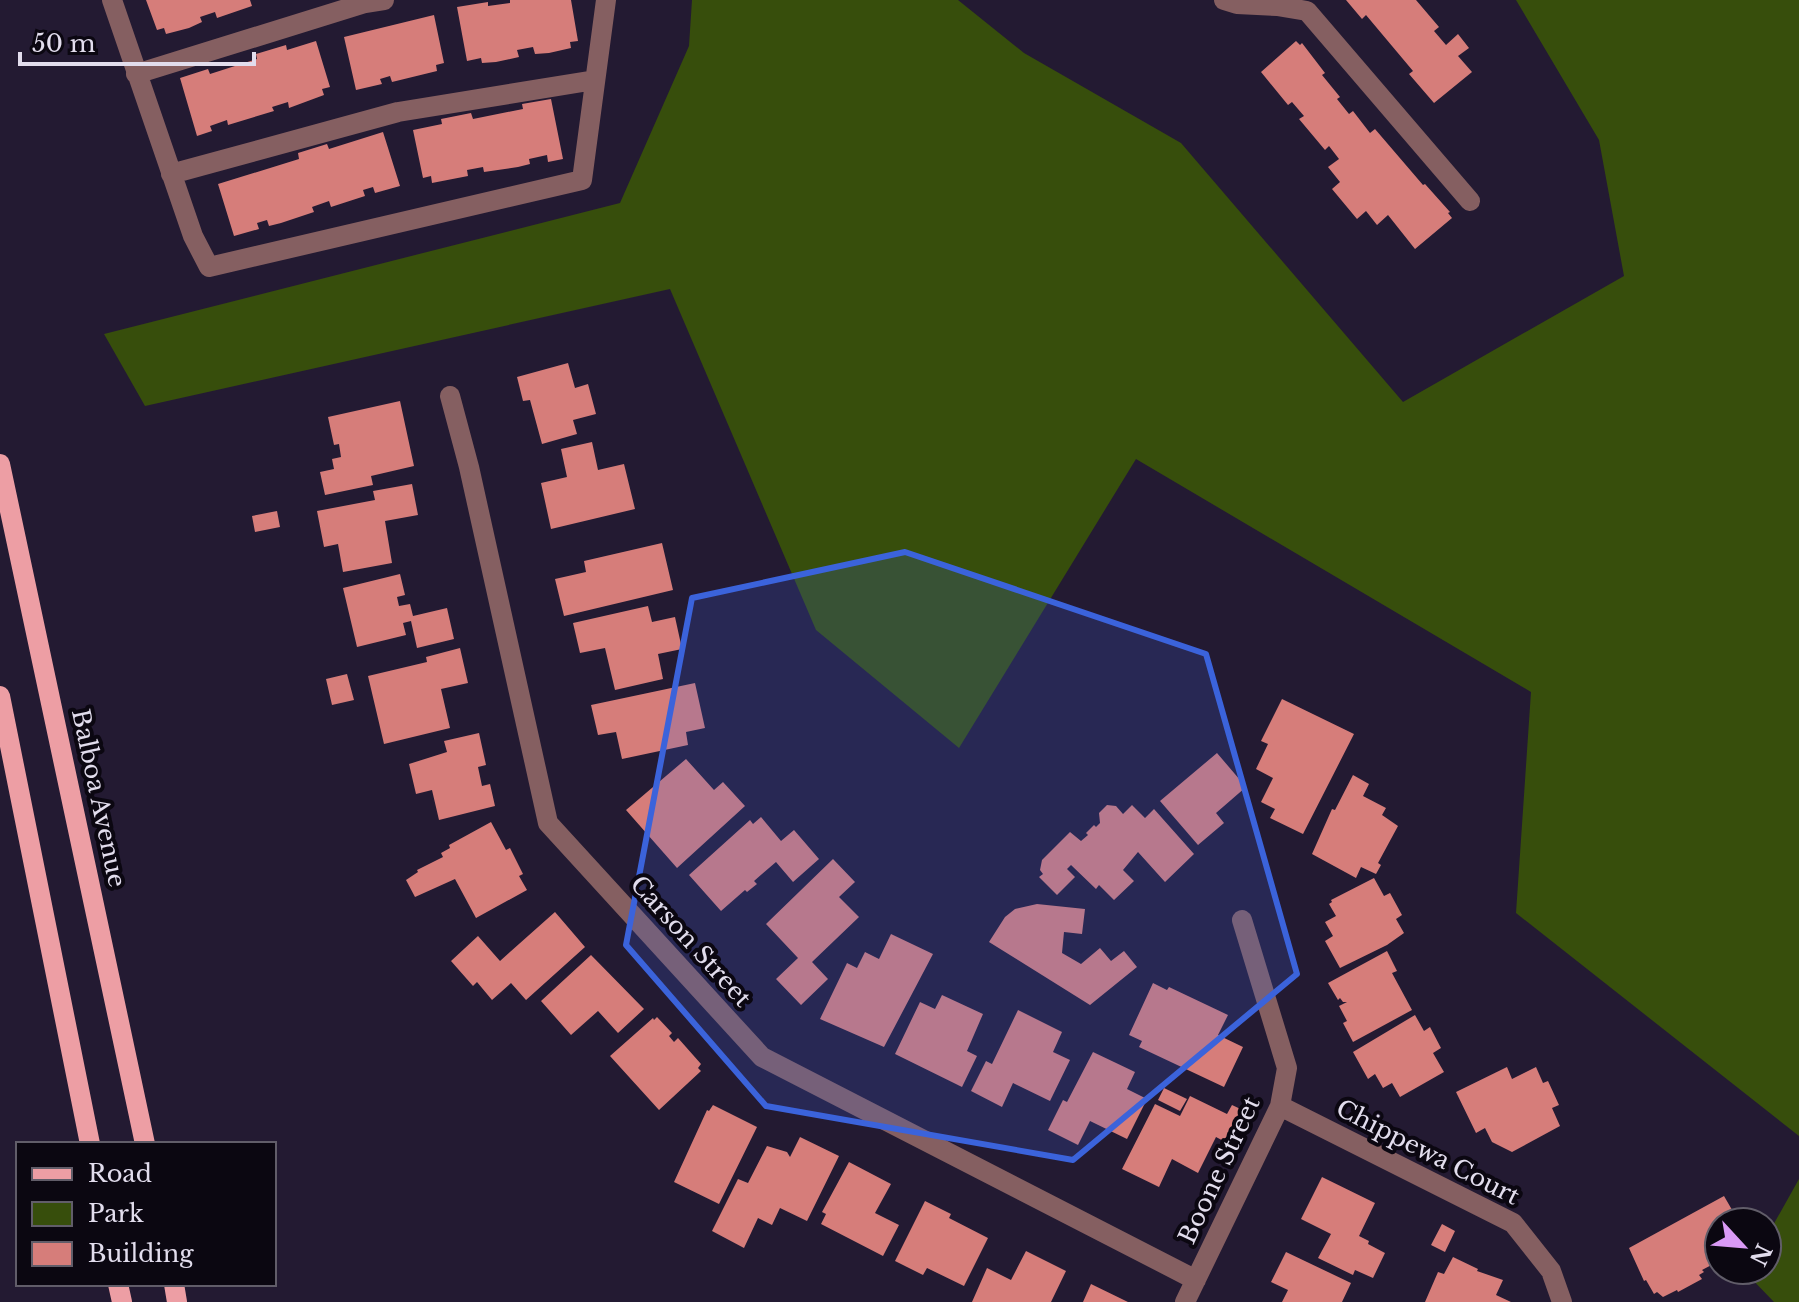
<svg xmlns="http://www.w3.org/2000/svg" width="1799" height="1302" font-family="'Libre Baskerville',serif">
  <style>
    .green { fill: #374e0c }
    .building { fill: #d67d7a }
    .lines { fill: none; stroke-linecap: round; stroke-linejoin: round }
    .minor { stroke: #855f61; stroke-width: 20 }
    .major { stroke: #ed9ea4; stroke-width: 20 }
    .marked { fill: #3b63db; fill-opacity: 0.2; stroke: #3b63db; stroke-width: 6; stroke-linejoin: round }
    .labels { text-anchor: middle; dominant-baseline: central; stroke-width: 8; stroke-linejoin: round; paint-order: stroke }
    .street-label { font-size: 24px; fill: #e2dded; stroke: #0b0711 }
  </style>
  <rect width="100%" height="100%" fill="#231a32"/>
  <path class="green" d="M692,0H958L1024,53L1181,143L1403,402L1624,276L1599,140L1516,0H1799V1136L1516,913L1531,692L1136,459L959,748L816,630L670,289L145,406L104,334L620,203L689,46Z
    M1799,1179V1302H1774L1746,1273L1748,1270H1767V1236Z"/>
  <path class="building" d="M146,0H250L252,6L217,18L215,12L200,17L202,22L189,28L166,34L164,28L157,30Z
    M510,0H571L578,41L570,42L571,48L549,53L535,54L533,47L517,50L519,57L496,62L482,63L481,58L467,61L457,7L488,2V6L510,3Z
    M1346,0H1416L1439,27L1434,31L1446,45L1458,34L1469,48L1458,56L1472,72L1434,103L1409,74L1413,71L1366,15L1362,19Z
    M434,15L444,63L436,65L437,71L392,82L390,76L380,79L382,84L356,90L344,37Z
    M316,41L330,87L322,89L324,95L289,108L288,102L272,107L274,111L228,125L227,120L210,126L212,131L197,136L180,78L208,69L210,74L257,59L256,54L286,45L287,50Z
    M1296,41L1300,45L1302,43L1325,73L1322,75L1340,97L1337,99L1349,114L1353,111L1370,133L1375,129L1423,185L1425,184L1450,212L1448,213L1452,218L1415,249L1388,215L1377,225L1366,211L1357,219L1332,189L1340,182L1328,167L1339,159L1329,146L1325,150L1299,119L1304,116L1292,102L1288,105L1261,72Z
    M551,99L563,159L548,162L547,155L529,159L530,164L518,167L484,172L483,167L467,170L468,176L432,183L431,176L423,178L413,130L442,124L441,119L471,113L473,119L523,109L522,104Z
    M383,132L400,186L375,193L373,187L363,190L365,196L331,207L329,201L312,207L314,212L281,223L269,226L267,220L257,223L259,229L234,236L218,184L299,159L298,153L327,144L329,149Z
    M568,363L575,388L588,384L596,414L573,420L577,434L542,444L530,400L523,401L517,377Z
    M400,401L414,466L371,476L373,485L325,495L320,472L334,469L332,459L341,457L339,444L334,445L328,417Z
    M592,442L598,470L624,464L635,509L551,529L541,483L567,477L561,449Z
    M412,484L418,515L385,521L392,563L343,572L338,544L324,547L317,511L375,500L373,491Z
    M277,511L280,527L255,532L252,516Z
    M662,543L673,590L564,616L555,579L586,572L584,561Z
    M400,574L405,595L397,597L399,606L410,604L413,616L447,608L454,639L417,648L411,621L403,623L406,635L357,647L343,588Z
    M648,606L652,622L675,617L682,649L658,654L663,679L615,690L605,648L580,653L573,623Z
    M460,648L468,683L441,689L450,728L384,744L368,676L427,662L426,657Z
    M347,674L354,700L332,705L326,679Z
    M695,683L705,728L686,732L688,745L622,759L616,732L598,735L591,705Z
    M1282,699L1354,734L1303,834L1270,818L1275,809L1261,802L1273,778L1256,769L1268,744L1261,741Z
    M479,733L486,765L478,767L482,786L490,784L495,806L439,820L432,790L416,794L409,764L447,752L444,741Z
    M1217,753L1246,787L1216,813L1224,823L1198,845L1160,801Z
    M686,759L714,790L723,782L745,806L677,868L626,810Z
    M1353,775L1369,784L1363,796L1386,808L1382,815L1398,826L1378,863L1381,865L1376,874L1361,867L1356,878L1312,854L1332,809L1335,810Z
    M1107,805L1116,806L1123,814L1132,805L1145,818L1154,809L1194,854L1165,882L1138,852L1123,870L1134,881L1114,900L1099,885L1096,889L1071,865L1067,869L1075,877L1057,895L1039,877L1043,874L1040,870L1042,860L1070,832L1081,841L1088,835L1086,833L1094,825L1096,827L1100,823L1099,813Z
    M761,817L781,841L794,830L819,859L793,882L776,862L754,881L757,884L747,892L745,890L721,911L689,875L750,820L753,824Z
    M491,822L506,850L510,848L523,874L519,876L527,890L476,918L455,879L415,897L406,880L418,872L417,870L443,857L441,853L450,848L449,845Z
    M833,859L855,882L839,897L859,917L812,962L828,979L801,1005L776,979L798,958L766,924Z
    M1374,878L1384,896L1390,893L1402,915L1396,919L1404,933L1387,945L1340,968L1325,941L1333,936L1325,922L1336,916L1329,904L1332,902L1331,900Z
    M1037,904L1085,909L1082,934L1064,932L1062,953L1081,964L1100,948L1111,961L1124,951L1137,967L1090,1005L989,942L1005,917L1015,909Z
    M555,912L585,947L526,1000L511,983L492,1000L477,982L473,986L451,961L478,936L500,961Z
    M891,934L933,954L884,1047L820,1019L847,963L857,968L865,952L879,959Z
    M1387,951L1397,971L1392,973L1412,1010L1353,1042L1343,1023L1347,1021L1339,1006L1347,1002H1343L1340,998L1338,1000L1328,983Z
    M591,955L644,1009L618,1033L598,1011L571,1035L541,1001Z
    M1153,983L1167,990L1169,987L1228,1015L1218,1035L1243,1047L1224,1087L1139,1047L1142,1041L1129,1035Z
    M942,995L983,1014L967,1051L977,1056L962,1087L895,1054L920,1002L935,1009Z
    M1018,1010L1062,1032L1053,1052L1070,1060L1050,1101L1013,1083L1002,1107L971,1091L986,1061L992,1064Z
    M1415,1015L1424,1031L1430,1027L1441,1048L1433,1053L1444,1072L1400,1097L1392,1083L1383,1088L1375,1074L1368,1079L1353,1052Z
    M657,1017L672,1033L669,1036L674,1042L678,1038L701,1064L698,1068L701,1071L659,1110L610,1056L653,1018L654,1020Z
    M1093,1052L1135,1072L1127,1089L1147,1099L1127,1139L1090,1121L1078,1145L1048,1130L1063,1100L1067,1102Z
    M1507,1067L1512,1079L1536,1067L1543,1083L1548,1081L1559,1105L1552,1108L1560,1126L1512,1152L1492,1142L1485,1128L1476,1133L1456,1092Z
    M1164,1088L1187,1099L1180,1111L1158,1100Z
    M1190,1096L1227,1114L1232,1105L1249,1113L1233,1146L1216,1137L1198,1173L1172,1159L1159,1187L1122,1169L1155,1104L1180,1116Z
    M713,1105L757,1127L719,1204L674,1182L707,1110L709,1111Z
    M800,1137L839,1156L807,1221L780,1208L772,1225L758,1218L744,1248L712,1231L738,1179L748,1183L767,1146L787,1152L790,1157Z
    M849,1162L891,1184L875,1213L899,1225L883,1256L821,1224L826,1214L822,1212Z
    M1322,1177L1375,1203L1359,1236L1369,1241L1368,1244L1385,1253L1373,1278L1355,1270L1353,1275L1318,1258L1331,1234L1301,1219Z
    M1724,1196L1735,1215V1222H1719V1261L1702,1270L1704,1272L1699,1275L1702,1279L1678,1292L1677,1290L1663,1297L1657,1292L1654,1294L1646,1280L1644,1281L1629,1248Z
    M925,1201L951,1214L949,1218L988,1238L964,1286L927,1268L923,1275L895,1261Z
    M1442,1224L1455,1231L1445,1252L1431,1245Z
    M1026,1251L1066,1271L1051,1302H972L987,1268L1011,1280Z
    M1286,1252L1351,1283L1342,1302H1282L1288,1290L1271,1282Z
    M1453,1257L1478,1269L1477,1271L1503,1280L1496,1295L1511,1302H1425L1438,1272L1444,1274Z
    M1091,1284L1128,1302H1083Z"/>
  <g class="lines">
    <path class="minor" d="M112,0L193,236L209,267L582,180L606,0
      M1224,0L1237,4L1277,6L1307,11L1470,201
      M136,74L365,3L384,0
      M171,174L398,112L595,80
      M450,396L469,467L548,823L762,1057L1196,1280
      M1280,1106L1513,1223L1551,1271L1562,1302
      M1185,1302L1280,1106L1287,1068L1242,920"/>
    <path class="major" d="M0,464L145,1144
      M0,696L90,1144
      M118,1284L122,1302
      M174,1284L177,1302"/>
  </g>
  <path class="marked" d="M905,552L1206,654L1297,974L1073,1160L766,1106L626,945L692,598Z"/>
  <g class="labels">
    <g class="street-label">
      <text transform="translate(99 798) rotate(78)">Balboa Avenue</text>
      <text transform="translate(691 941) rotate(48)">Carson Street</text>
      <text transform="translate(1428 1152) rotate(27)">Chippewa Court</text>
      <text transform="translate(1219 1170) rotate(-65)">Boone Street</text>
    </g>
  </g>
  <rect x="16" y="1142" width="260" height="144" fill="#0b0711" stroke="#615d69" stroke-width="2"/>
  <rect x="32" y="1168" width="40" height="12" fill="#ed9ea4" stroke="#615d69" stroke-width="2"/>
  <text x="88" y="1182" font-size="24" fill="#e2dded">Road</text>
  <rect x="32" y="1202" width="40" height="24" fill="#374e0c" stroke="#615d69" stroke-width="2"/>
  <text x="88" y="1222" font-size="24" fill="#e2dded">Park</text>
  <rect x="32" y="1242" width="40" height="24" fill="#d67d7a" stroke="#615d69" stroke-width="2"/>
  <text x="88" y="1262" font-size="24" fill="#e2dded">Building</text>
  <g transform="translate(1743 1246) rotate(116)"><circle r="38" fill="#0b0711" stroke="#615d69" stroke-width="2"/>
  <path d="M0-6L14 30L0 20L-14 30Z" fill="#da9af6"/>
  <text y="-12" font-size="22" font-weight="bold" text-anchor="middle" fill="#e2dded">N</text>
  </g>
  <path d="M20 52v12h234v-12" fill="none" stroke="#e2dded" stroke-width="4"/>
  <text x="32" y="52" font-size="24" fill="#e2dded" stroke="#0b0711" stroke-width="6" paint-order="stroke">50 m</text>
</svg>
